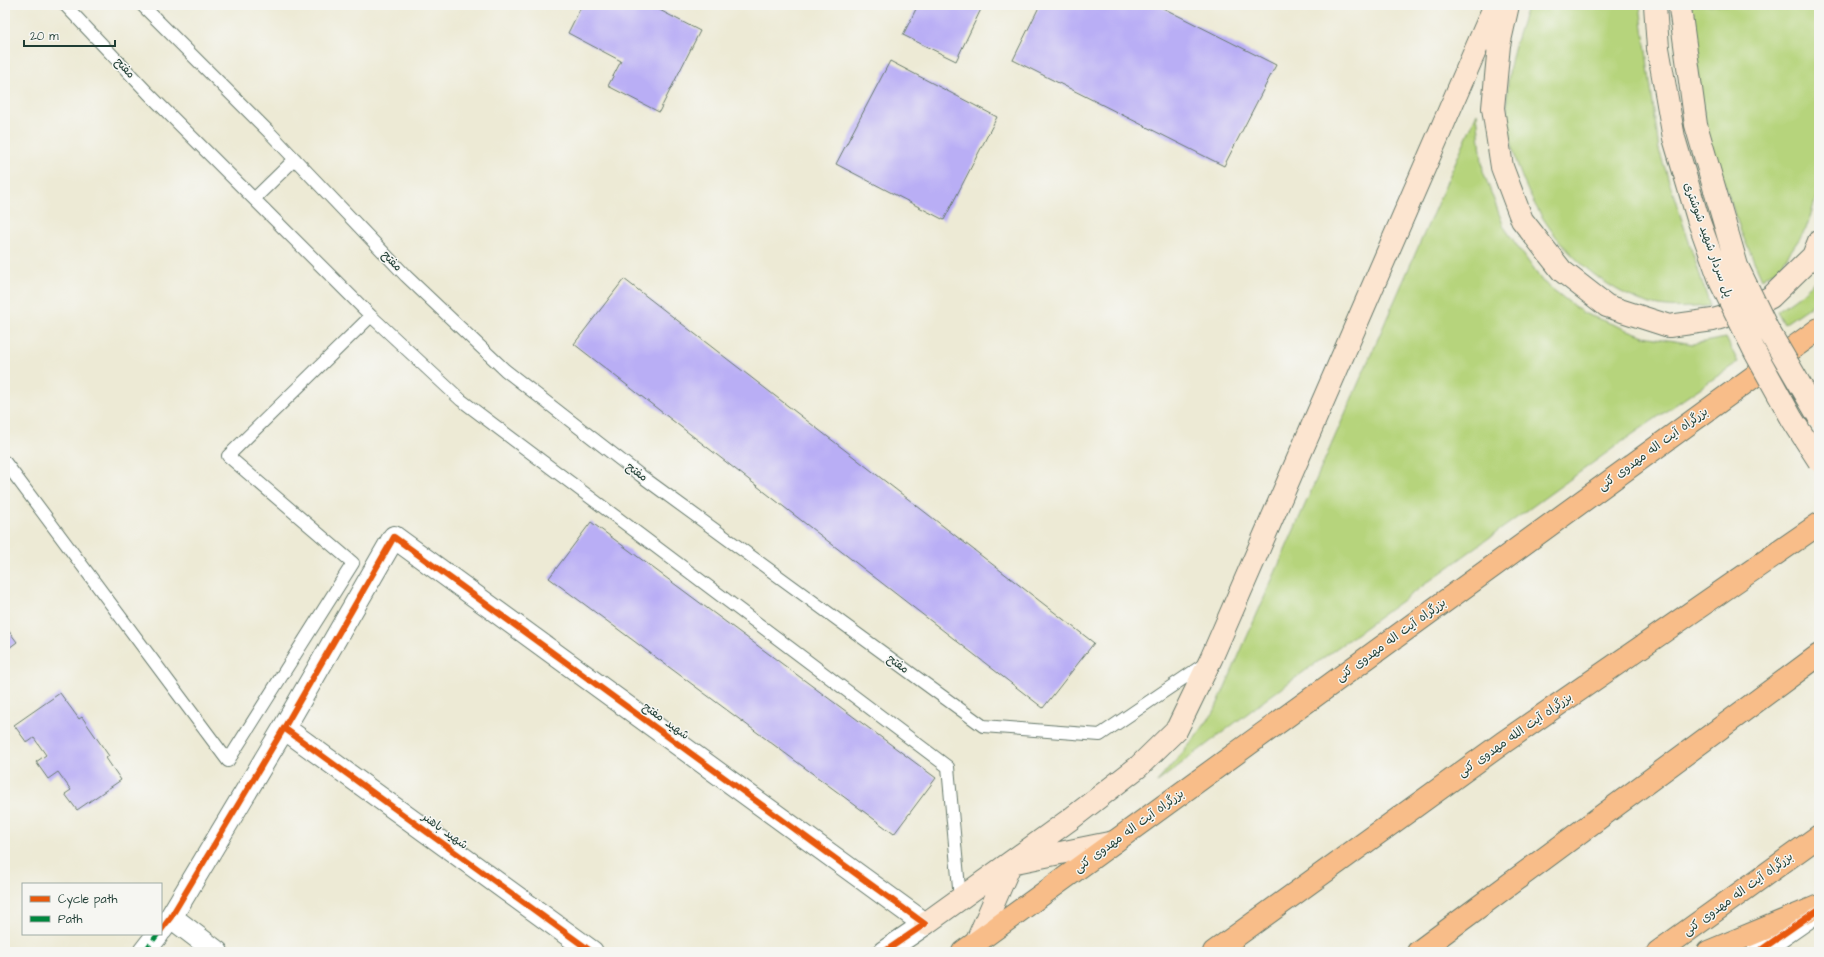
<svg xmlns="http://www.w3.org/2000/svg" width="1824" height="957" font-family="'Architects Daughter','Playpen Sans Arabic',sans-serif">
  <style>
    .green { fill: #b6d47b; stroke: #6a8858 }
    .building { fill: #b9aef5 }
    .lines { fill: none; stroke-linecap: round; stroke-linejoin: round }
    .service-casing { stroke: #677a6c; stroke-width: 14 }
    .minor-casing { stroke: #677a6c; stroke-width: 24 }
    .tertiary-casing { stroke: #677a6c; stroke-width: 24 }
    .secondary-casing { stroke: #677a6c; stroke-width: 24 }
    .primary-casing { stroke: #677a6c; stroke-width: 24 }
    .trunk-casing { stroke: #677a6c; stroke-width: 24 }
    .service { stroke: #fff; stroke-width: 12 }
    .minor { stroke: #fff; stroke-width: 22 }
    .tertiary { stroke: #fff; stroke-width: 22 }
    .secondary { stroke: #fce5d0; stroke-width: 22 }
    .primary { stroke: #f8bd89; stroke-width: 22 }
    .trunk { stroke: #f8bd89; stroke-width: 22 }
    .secondary-bridge-casing { stroke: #677a6c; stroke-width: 24; stroke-linecap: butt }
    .secondary-bridge { stroke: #fce5d0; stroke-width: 22 }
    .quiet { stroke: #00873e; stroke-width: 5; stroke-dasharray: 10 5; stroke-linecap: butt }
    .cycleway-casing { stroke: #f6f6f2; stroke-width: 8 }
    .cycleway { stroke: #e8590c; stroke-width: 6 }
    .labels { text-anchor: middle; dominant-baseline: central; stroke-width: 3; stroke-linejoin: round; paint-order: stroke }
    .street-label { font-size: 12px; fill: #1f3d34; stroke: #f6f6f2 }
  </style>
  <rect width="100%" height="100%" fill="#f6f6f2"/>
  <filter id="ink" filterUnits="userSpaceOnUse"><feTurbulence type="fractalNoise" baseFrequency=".025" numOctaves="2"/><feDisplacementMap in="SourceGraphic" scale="8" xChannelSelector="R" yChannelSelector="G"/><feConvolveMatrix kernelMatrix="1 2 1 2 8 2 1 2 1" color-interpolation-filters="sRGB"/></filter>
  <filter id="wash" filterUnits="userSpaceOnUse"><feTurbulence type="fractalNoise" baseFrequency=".012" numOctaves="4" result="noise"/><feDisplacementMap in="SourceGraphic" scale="16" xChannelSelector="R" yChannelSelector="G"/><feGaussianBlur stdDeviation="0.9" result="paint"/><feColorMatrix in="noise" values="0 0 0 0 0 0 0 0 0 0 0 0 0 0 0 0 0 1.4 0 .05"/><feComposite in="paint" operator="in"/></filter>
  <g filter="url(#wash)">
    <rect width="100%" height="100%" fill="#edead5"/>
    <path class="green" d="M1528,5H1640L1659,150L1710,306C1690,307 1668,310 1647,303C1560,274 1498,172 1508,81C1511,54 1519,30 1528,5Z
      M1690,5H1816L1819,17V189L1806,229L1780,267L1762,279L1741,232L1706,130L1693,43Z
      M1477,113L1483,171L1504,227L1542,281L1583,313L1644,336L1693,344L1726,338L1738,362L1630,436L1269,697L1156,783L1191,743L1214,712Z
      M1819,275V300L1784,324L1777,311C1793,300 1808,291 1819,275Z"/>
    <g id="blocks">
      <path class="building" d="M582,5H650L700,31L659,112L608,86L621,61L568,33Z
        M918,5H983L956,61L903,35Z
        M1040,5H1157L1276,65L1224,166L1013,60Z
        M890,61L997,117L944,220L836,164Z
        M624,279L1094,643L1043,708L574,344Z
        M591,522L936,778L894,834L549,578Z
        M5,626L17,642L5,651Z
        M60,693L79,719L82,717L109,756L106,758L121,780L77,810L65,794L71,790L58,772L48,779L36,762L46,755L34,738L27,743L14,725Z"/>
    </g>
  </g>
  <g filter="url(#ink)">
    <use href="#blocks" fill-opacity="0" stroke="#677a6c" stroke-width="1"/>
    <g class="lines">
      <defs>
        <path id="service" d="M65,5L148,93L371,316L461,400L948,767L960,899
          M142,5L269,132L406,276L505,370L640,475L983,726L1100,735L1206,663
          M254,199L295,159
          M5,462L228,761L353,563L228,456L371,316"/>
        <path id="minor" d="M284,728L592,952
          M171,917L217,952
          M161,930L171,917L284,728L394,537L925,924L884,952
          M144,952L158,934"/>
        <path id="tertiary" d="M1758,952L1813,914"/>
        <path id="secondary" d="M1508,5L1499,45L1493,108L1502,167L1522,220L1562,271L1607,306L1669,326L1713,320L1744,311L1771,297L1813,256L1819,241
          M1655,5L1658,48
          M925,924L1072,818L1138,767L1177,729L1211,659L1495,5
          M976,943L1011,863L1114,842"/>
        <path id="primary" d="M963,952L1819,329
          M1658,952L1819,836
          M1708,952L1819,906"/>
        <path id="trunk" d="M1214,952L1504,742L1819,524
          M1418,952L1819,655"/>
      </defs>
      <use href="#service" class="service-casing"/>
      <use href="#minor" class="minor-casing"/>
      <use href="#tertiary" class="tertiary-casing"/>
      <use href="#secondary" class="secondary-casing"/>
      <use href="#primary" class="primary-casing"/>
      <use href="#trunk" class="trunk-casing"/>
      <use href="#service" class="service"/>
      <use href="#minor" class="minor"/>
      <use href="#tertiary" class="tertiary"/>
      <use href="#secondary" class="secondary"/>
      <use href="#primary" class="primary"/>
      <use href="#trunk" class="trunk"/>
      <defs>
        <path id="secondary-bridge" d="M1680,8L1696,125L1737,266L1767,328L1819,417
          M1658,48L1674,138L1698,219L1721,283L1755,352L1792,419L1819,461"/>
      </defs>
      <use href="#secondary-bridge" class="secondary-bridge-casing"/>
      <use href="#secondary-bridge" class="secondary-bridge"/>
      <path class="quiet" d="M144,952L158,934"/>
      <defs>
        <path id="cycleway" d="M284,728L592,952
          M161,930L171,917L284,728L394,537L925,924L884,952
          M1758,952L1819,909"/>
      </defs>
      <use href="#cycleway" class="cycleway-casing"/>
      <use href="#cycleway" class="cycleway"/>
    </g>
  </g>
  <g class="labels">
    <g class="street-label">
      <text transform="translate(125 68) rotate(47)">مفتح</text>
      <text transform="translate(1708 240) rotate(70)">پل سردار شهید شوشتری</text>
      <text transform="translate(392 261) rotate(46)">مفتح</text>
      <text transform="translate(1653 449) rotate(-36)">بزرگراه آیت اله مهدوی کنی</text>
      <text transform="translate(637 472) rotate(37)">مفتح</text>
      <text transform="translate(1391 640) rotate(-36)">بزرگراه آیت اله مهدوی کنی</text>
      <text transform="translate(898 664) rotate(36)">مفتح</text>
      <text transform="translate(666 721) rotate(36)">شهید مفتح</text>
      <text transform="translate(1515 735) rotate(-35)">بزرگراه آیت الله مهدوی کنی</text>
      <text transform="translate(445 831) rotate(36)">شهید باهنر</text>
      <text transform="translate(1129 831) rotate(-36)">بزرگراه آیت اله مهدوی کنی</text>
      <text transform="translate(1738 894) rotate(-36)">بزرگراه آیت اله مهدوی کنی</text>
    </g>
  </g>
  <rect width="1824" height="957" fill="none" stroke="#f6f6f2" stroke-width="20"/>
  <rect x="22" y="883" width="140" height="52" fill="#f6f6f2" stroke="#a0aca6"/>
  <rect x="30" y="896" width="20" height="6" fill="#e8590c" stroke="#a0aca6"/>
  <text x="58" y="903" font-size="12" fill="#1f3d34">Cycle path</text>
  <rect x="30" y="916" width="20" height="6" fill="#00873e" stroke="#a0aca6"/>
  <text x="58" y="923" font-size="12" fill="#1f3d34">Path</text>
  <path d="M24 40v6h91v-6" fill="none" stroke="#1f3d34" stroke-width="2"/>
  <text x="30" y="40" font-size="12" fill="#1f3d34" stroke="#f6f6f2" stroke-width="3" paint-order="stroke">20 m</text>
</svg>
